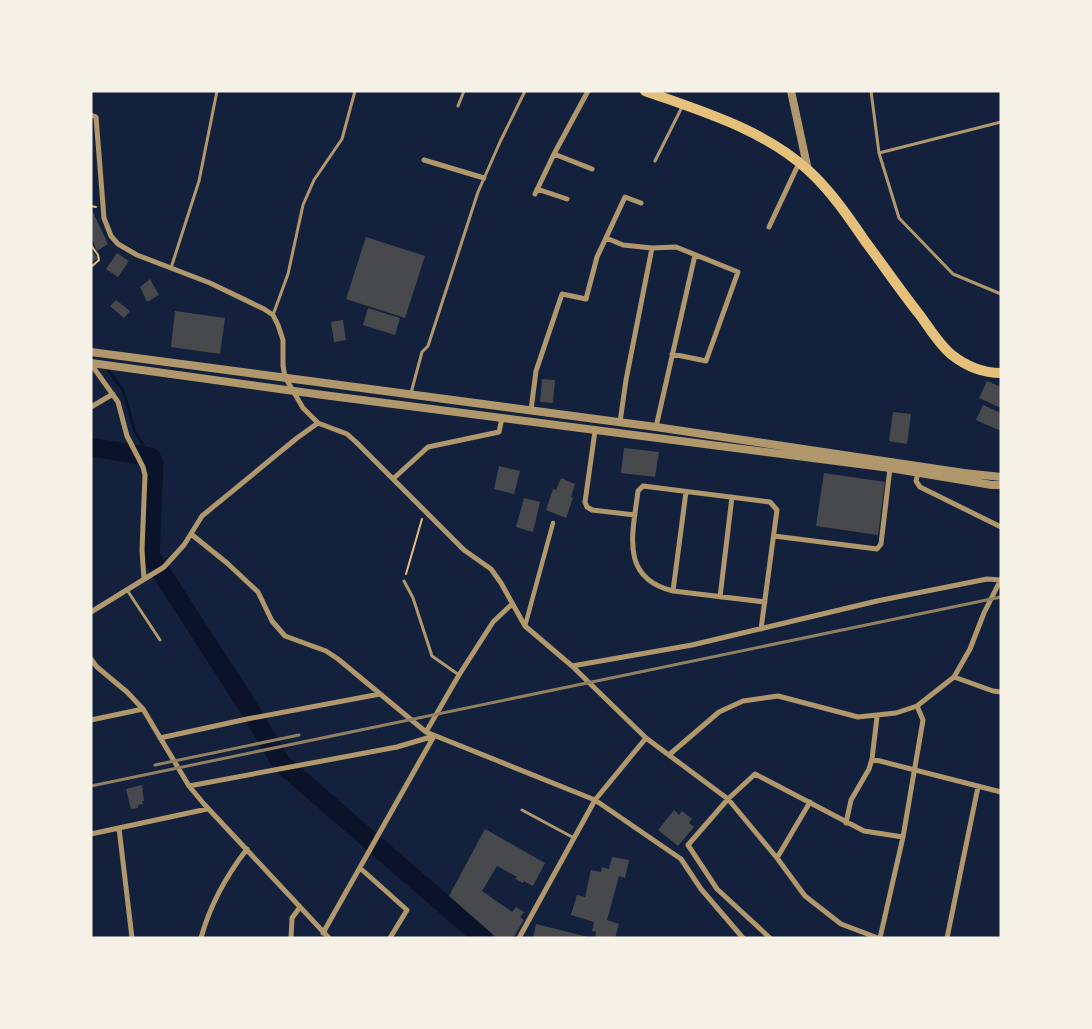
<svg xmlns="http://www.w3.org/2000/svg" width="1092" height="1029" font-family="Figtree,sans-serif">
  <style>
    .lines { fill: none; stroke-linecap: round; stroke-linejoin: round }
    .stream { stroke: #0b132b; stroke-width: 3 }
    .river { stroke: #0b132b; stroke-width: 19 }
    .building { fill: #48494c }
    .path { stroke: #e5c07b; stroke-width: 2 }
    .service { stroke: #b1986c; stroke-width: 3 }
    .pedestrian { stroke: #b1986c; stroke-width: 4.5 }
    .minor { stroke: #b1986c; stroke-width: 5 }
    .tertiary { stroke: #b1986c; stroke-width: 8 }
    .primary { stroke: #e5c07b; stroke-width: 10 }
    .rail { stroke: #918062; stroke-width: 3 }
  </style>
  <rect width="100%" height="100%" fill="#14213d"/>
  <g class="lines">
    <path class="stream" d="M106,367L123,390L135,432L151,457"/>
    <path class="river" d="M91,447L151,457L154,464L150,555L249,708L281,763L483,938"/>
  </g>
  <path class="building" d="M91,208L108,244L97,251L91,237Z
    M366,237L425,256L405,318L346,299Z
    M91,250L98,258L91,263Z
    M117,253L129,261L118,277L106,269Z
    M150,279L159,295L147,302L140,287Z
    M116,300L130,311L124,318L110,306Z
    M368,308L400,318L395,335L363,325Z
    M175,311L225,318L220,354L171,347Z
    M343,320L346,340L334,342L331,322Z
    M542,379L555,380L553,403L540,402Z
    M987,381L1001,387V408L979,398Z
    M983,405L1001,413V431L976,420Z
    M893,412L911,414L907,444L889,441Z
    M624,448L659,452L655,477L621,473Z
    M499,466L520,471L514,494L494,489Z
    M824,473L885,482L878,535L816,526Z
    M561,478L575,484L571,497L573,498L566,518L546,510L553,489L556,490Z
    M524,498L540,502L533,532L516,527Z
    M142,785L144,801H142L143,804L138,805V808L131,809L126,789Z
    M674,810L679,815L682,811L692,819L689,823L694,827L678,846L658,830Z
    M485,829L545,863L533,886L524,881L523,883L515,879L517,877L497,866L482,891L512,912L516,907L524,912L520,917L524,920L513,938H497L449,896Z
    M612,857L629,860L625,878L619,876L607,920L619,924L615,938H595L596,932L592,931L594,922L571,915L577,895L585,897L591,870L601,872L602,867L609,869Z
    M536,924L588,937V938H533Z"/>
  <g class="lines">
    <path class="path" d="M91,206L96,207
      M91,245L98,255L99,260L91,267
      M406,574L422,519"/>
    <path class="service" d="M871,91L879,153L899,218L953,274L1001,294
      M458,106L464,91
      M879,153L1001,122
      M655,161L682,107
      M171,268L199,181L217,91
      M273,315L288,274L303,205L314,180L342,139L355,91
      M411,393L422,352L428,346L478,192L500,142L525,91
      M404,581L413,598L432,656L459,675
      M127,590L160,640
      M522,810L574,838"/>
    <path class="pedestrian" d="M525,626L553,523"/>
    <path class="minor" d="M91,115L96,117L104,218L111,236L118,244L137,255L210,283L264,309L273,315L278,325L283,340V366L285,377L303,408L318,423L347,434L356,442L464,550L491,569L501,583L525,626L572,666L646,738L728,799L777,858L805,896L841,924L878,938
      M554,154L592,169
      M424,160L484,178
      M537,189L567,199
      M535,194L554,154L588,91
      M769,227L799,163
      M606,238L623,245L652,248
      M91,364L118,402L127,436L143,467L145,475L142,550L144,579
      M91,407L113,394
      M531,410L536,371L562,294L586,299L597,257L625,197L641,203
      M620,422L626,380L652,248L676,247L738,272L706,361L672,354
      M656,427L695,255
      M595,431L585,502L587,507L592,510L635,515
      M918,473L916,481L920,487L1001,527
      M393,479L428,447L499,432L502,418
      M191,534L227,563L258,592L272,621L285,636L326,651L338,659L426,732L595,800L681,859L701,889L743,938
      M774,536L877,549L881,544L890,468
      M673,591L686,492
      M720,597L732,497
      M91,612L164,567L184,545L202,516L297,438L318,423
      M761,629L777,510L770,502L643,486L638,491C633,533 619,578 673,591L765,602
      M91,659L97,667L127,692L143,709L189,786L204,804L329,938
      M572,666L692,645L877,601L987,579L1001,580
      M954,677L993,691L1001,692
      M91,720L143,709
      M426,732L459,675L493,622L512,604
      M160,738L247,719L380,694
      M670,754L719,712L743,701L778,696L858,717L896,713L917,706L954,677L970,649L984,613L1001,579
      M872,759L1001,792
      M189,786L397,747L434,736
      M846,823L851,800L869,769L872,759L877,717
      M119,828L132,938
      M91,834L207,809
      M903,837L923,720L917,706
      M777,858L810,802
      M360,868L407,910L390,938
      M323,933L434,736
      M201,938C210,905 226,876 247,849
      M291,938L292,918L300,907
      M519,938L595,800L646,738
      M770,938L717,889L688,845L728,799L755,774L864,831L903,837L880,938
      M947,938L978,787"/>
    <path class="tertiary" d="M791,91L808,170
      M91,352L656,427L964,473L1001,477
      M91,363L323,395L890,468L992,485H1001"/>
    <path class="primary" d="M645,91C701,111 763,129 808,170C830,190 848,216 865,241C883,265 900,290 919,314C929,327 939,345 952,355C966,366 984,373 1001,373"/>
    <path class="rail" d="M155,765L299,735
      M91,786L1001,597"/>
  </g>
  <rect width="1092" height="1029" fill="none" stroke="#f6f1e7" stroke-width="185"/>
</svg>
